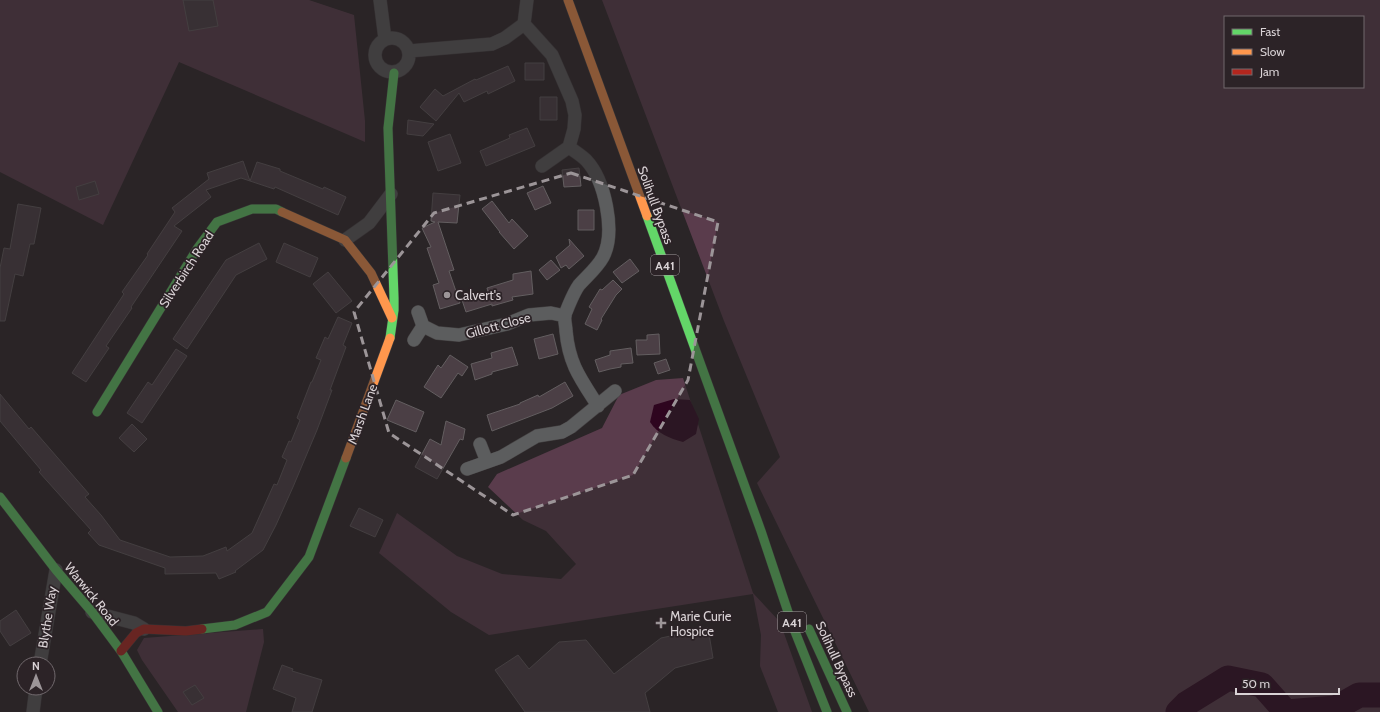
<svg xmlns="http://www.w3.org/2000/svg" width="1380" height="712" font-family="Cabin,sans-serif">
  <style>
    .green { fill: #5a3c4c; fill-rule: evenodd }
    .water { fill: #2e051f }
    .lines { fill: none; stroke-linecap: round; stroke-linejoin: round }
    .river { stroke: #2e051f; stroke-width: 25 }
    .building { fill: #4b3f45; stroke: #635e60 }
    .street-casing { stroke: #454243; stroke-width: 14 }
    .fast-casing { stroke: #454243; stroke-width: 10 }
    .slow-casing { stroke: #454243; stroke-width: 10 }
    .jam-casing { stroke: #454243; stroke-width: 10 }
    .street { stroke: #5c5d5e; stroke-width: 13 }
    .fast { stroke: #63d668; stroke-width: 9 }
    .slow { stroke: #ff974d; stroke-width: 9 }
    .jam { stroke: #b3261e; stroke-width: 9 }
    .marked { fill: none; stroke: #9c9598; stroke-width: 3; stroke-dasharray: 8 5; stroke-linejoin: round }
    .poi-dot { fill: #9c9598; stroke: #2c2327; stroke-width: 1.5 }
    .labels { text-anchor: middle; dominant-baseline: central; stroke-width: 3.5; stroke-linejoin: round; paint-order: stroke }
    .shield { fill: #2c2327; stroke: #a59ea1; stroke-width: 1 }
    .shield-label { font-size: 12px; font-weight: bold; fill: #d9d2d5 }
    .street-label { font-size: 13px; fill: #d9d2d5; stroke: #2c2327 }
    .poi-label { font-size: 13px; fill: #d9d2d5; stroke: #2c2327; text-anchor: start }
  </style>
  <rect width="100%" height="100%" fill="#2a2527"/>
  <path class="green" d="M0,0H309L354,15L365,121V142L179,62L103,225L0,172Z
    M602,0H1380V712H869L757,483L780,457L724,321ZM1225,17H1363V87H1225Z
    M683,378L753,593L780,622L812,712H778L760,666L761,635L753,594L489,635L451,612L379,553L397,513L457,556L502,574L561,579L576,564L546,531L523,520L488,487L497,474L602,428L619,395L656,380Z
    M263,629L264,642L246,712H178L142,660L137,650L144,638Z"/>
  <path class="water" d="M674,399L690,400L699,419L696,434L683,442C669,438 658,434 650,422L654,405Z"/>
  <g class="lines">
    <path class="river" d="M1178,712L1186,704L1228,678L1262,685L1286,712L1336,708L1359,695H1380"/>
  </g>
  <path class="building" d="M183,0H213L218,26L189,31Z
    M525,63H544V80H525Z
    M508,66L515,81L488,94L487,91L464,102L459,93L436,121L420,107L435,89L443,96L475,79L476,80Z
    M540,97H557V120H540Z
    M408,120L434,124L423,136L407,134Z
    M527,128L535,146L486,166L480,151L510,138L509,135Z
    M450,134L461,163L438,171L428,142Z
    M243,161L250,181L241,178L206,190L211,197L174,226L182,231L131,307L132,308L106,346L109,348L86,382L72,373L124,294L122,292L148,255L147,254L175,212L172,208L209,179L207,173Z
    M257,162L280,169V171L323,189L324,187L346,197L338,215L275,187L274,189L250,181Z
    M579,168L581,186L564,187L562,170Z
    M95,181L99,194L79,200L76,187Z
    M543,186L551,203L535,210L527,193Z
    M433,193L460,195L457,223L438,222L454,270L449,271L460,303L440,309L433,285L439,283L427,248L431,247L422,228L435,222L431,221Z
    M492,201L509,223L512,219L528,236L514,249L499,232H500L482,209Z
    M18,204L41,208L34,244H30L23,276L15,274L5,321H0V268L4,248L10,249Z
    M578,210H594V230H578Z
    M569,239L584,256L569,269L566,265L561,268L556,257L570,245Z
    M259,243L267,259L236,275L187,349L173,339L226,260Z
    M284,243L318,258L310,277L276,262Z
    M630,259L639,271L622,283L613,272Z
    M551,260L560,270L547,280L539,270Z
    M531,271L533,294L512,297L513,300L492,306V304L466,312L462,300L488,292L487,288L513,280V274Z
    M328,272L352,301L336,313L313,284Z
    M613,280L622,289L616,295L601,319L602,320L597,330L585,324L592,309L589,307L600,289L602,290Z
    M338,317L352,323L343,345L346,347L330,390H332L317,430L293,487L276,525L263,550L235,571L236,572L219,579L216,573L165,574V568L99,545L88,533L91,530L39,472L41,470L0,421V394L29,429L31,427L89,494L85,497L101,515L120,540L170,557L203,556L226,547L227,551L252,533L274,484L277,485L287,460L282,457L289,441L291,442L300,420L297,418L311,382H312L321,360L316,358L325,337L328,339Z
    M553,334L558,354L539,359L534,339Z
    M659,334L660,354L637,355L636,340H647V335Z
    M512,347L518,365L492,372V374L475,380L471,364L492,358L491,353Z
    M631,348L633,363L621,364V367L610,369L599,372L595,360L610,355V351Z
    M176,349L187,356L142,423L127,413L148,382L152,385Z
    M450,355L468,367L462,376L458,373L441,398L424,387L438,365L441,368Z
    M666,359L670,370L658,374L654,363Z
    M565,382L573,396L552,408L492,431L487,415L520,404V403L538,395L539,397Z
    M396,400L424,412L416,432L387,420Z
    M446,421L465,429L463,440L460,439L437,479L415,467L430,439L441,445Z
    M132,424L147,439L134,452L119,438Z
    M359,508L383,520L375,537L350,526Z
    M16,610L31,633L10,646L0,631V621Z
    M708,628L713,658L675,668L645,693L650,712H525L495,670L518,655L529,669L559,642L586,640L614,674L661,638Z
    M282,665L293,669L292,671L322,680L312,712H292L296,698L273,689Z
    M195,685L204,698L192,705L183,692Z"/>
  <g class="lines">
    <defs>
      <path id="street" d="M380,0L385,39
        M524,24L552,55L572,101L575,115L574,129L569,147C574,151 581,155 586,160C605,180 616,232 603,257C597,268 587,276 579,285C574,292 571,300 568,307C567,310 565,313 565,316C564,320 566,326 566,331C569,364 580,378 598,406
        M375 55a17 17 0 1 1 34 0a17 17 0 1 1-34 0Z
        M409,51L492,44L505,38L524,24L527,0
        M542,166L569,147
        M345,240L369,223L391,194
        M418,312L423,326L437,333L459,335L507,324L529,315L551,313L565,316
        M414,340L423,326
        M480,444L487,462
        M467,469L501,457L537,436L562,432L571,427L615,391
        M92,612L134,623L144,629
        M40,664L56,570
        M33,712L36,688"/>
      <path id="fast" d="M647,216L761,531L792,624L827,712
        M390,338L394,310V298L388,128L394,73
        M97,412L197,249L217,222L252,209H276L282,212
        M0,497L56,570L92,612L121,651L158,712
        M202,629L235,625L267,612L309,557L346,458
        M809,629L847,712"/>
      <path id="slow" d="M568,0L647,216
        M282,212L345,240L371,273L392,318
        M346,458L390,338"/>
      <path id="jam" d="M121,651L136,633L144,629L186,631L202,629"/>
    </defs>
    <use href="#street" class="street-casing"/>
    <use href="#fast" class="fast-casing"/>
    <use href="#slow" class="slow-casing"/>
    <use href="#jam" class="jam-casing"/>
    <use href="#street" class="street"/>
    <use href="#fast" class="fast"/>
    <use href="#slow" class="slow"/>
    <use href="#jam" class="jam"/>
  </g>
  <path d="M0 0H1380V712H0ZM571,173L718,222L688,380L633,475L513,515L389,433L354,312L434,213Z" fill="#2a2527" fill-opacity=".55" fill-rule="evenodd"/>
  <path class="marked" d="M571,173L718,222L688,380L633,475L513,515L389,433L354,312L434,213Z"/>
  <g class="poi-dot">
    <circle cx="447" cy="295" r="4"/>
    <path d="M659 617h4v4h4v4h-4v4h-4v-4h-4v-4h4z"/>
  </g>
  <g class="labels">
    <g class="shield">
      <rect x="651" y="255" width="28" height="20" rx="3"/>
      <rect x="778" y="612" width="28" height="20" rx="3"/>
    </g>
    <g class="shield-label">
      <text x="665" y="265">A41</text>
      <text x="792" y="622">A41</text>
    </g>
    <g class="street-label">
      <text transform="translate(656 205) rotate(70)">Solihull Bypass</text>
      <text transform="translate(186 269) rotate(-57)">Silverbirch Road</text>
      <text transform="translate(498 325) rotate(-15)">Gillott Close</text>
      <text transform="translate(362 414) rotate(-70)">Marsh Lane</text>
      <text transform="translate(92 594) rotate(51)">Warwick Road</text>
      <text transform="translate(47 617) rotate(-81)">Blythe Way</text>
      <text transform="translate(837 659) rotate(65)">Solihull Bypass</text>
    </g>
    <g class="poi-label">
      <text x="455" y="295">Calvert's</text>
      <text x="670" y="616">Marie Curie<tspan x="670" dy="15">Hospice</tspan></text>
    </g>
  </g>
  <rect x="1224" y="16" width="140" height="72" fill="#2c2327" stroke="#71696d"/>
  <rect x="1232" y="29" width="20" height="6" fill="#63d668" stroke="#71696d"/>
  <text x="1260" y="36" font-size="12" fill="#d9d2d5">Fast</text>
  <rect x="1232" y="49" width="20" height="6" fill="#ff974d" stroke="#71696d"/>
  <text x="1260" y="56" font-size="12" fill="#d9d2d5">Slow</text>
  <rect x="1232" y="69" width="20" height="6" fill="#b3261e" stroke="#71696d"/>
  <text x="1260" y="76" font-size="12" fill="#d9d2d5">Jam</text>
  <g transform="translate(36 676)"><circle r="19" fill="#2c2327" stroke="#71696d"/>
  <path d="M0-3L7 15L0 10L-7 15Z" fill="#9c9598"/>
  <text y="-6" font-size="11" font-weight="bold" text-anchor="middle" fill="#d9d2d5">N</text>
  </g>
  <path d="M1236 688v6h103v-6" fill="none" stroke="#d9d2d5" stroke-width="2"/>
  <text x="1242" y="688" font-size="12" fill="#d9d2d5" stroke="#2c2327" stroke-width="3" paint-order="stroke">50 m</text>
</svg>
